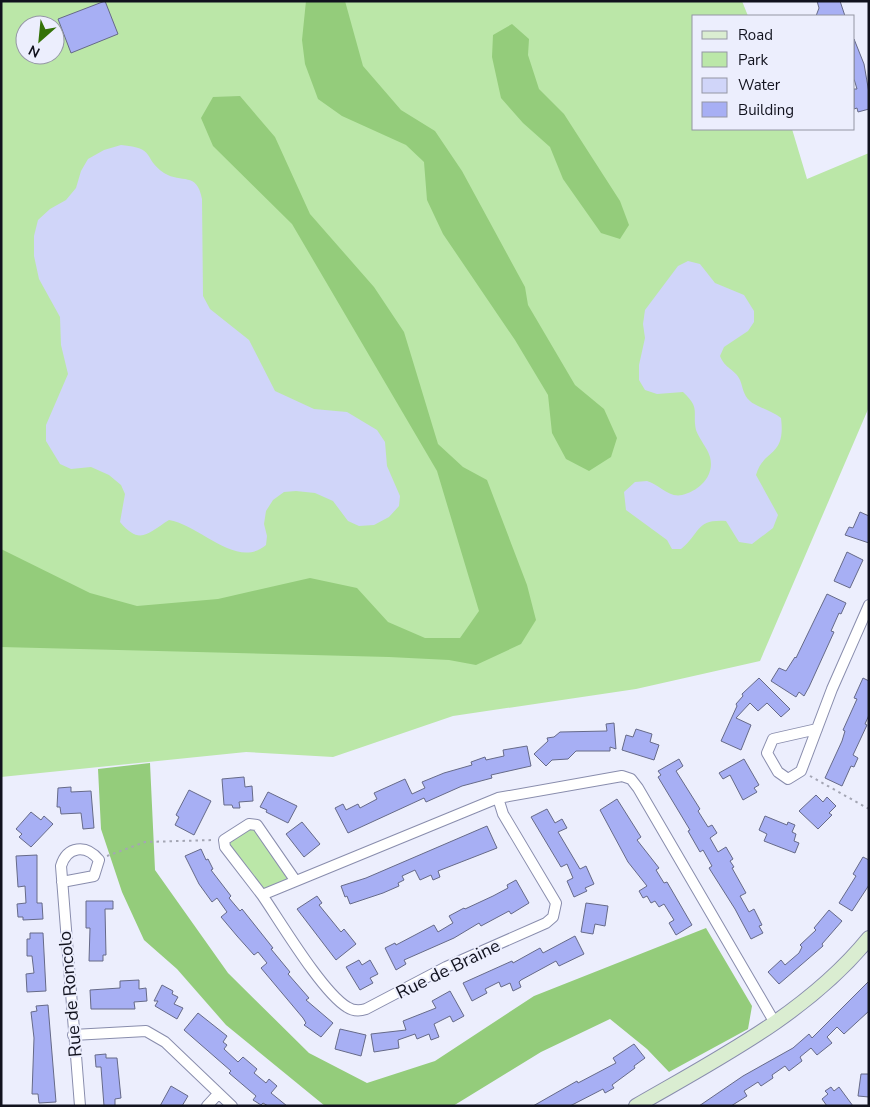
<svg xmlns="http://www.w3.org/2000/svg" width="870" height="1107" font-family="'Nunito Sans',sans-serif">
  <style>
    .green { fill: #bbe7a8; fill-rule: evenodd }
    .forest { fill: #94cc7b }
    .water { fill: #d0d5f9 }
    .building { fill: #a7aff4; stroke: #666a88 }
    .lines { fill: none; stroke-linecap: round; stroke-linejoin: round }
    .street-casing { stroke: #898dad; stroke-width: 12 }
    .secondary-casing { stroke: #898dad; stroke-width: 16 }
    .path { stroke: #a4a6b4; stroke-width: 2; stroke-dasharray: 2.5 4; stroke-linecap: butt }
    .street { stroke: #fff; stroke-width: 10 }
    .secondary { stroke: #daedd1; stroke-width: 14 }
    .labels { text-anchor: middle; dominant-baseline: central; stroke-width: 4; stroke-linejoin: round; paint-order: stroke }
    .street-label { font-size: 18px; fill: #11121e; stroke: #eceefd }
  </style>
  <rect width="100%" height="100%" fill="#eceefd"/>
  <path class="green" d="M1,1H742L748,16H694V129H792L807,179L869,153V407L760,661L636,689L453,716L333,757L246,752L1,777ZM25,25H55V55H25Z
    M257,825L295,880L262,895L225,847L230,835Z"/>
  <path class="forest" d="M306,1H345L363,66L401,110L435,131L462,171L525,287L528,305L575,385L604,409L617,438L611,457L589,471L566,459L552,433L548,395L515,340L443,234L427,200L424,162L406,145L342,116L318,99L305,64L302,40Z
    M512,24L529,39L528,55L539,89L564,114L620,201L629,225L620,239L601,233L563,179L550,147L523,123L501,98L492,57L493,35Z
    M240,96L275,137L310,214L374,287L404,332L438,444L463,467L487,480L527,585L536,620L521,644L476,665L449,660L389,657L1,647V549L90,593L137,606L218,599L310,578L357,588L388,622L425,638H460L479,611L437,471L292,224L213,146L201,118L213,97Z
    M150,763L155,870L228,973L309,1053L367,1083L435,1061L534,996L706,928L752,1006L748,1029L669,1072L647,1049L610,1019L541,1052L453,1106H325L226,1025L177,969L144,940L122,892L101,829L98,769Z"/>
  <path class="water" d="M121,145C157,148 142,158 164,173C182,184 197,171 202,199L203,296L210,309L249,340L275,391L314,409L347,412L377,430L385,442L387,466L400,496L399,506L389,517L374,525L359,526L348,521L333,501L315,493L296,491L284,492L273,500L266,511L264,524L267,536L266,545C237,570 200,525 169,520C148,533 140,546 120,522L125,494L121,485L109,475L91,467L71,469L60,464L46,441V425L68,374L61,345L60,317L39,279L34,256V236L38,220L50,209L66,200L76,188L81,171L88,159L104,150Z
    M688,261L700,264L715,283L744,295L754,311V322L748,331L724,347L720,356C725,369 735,369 740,380C743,387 743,395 750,401C755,406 772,411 781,418C786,458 764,448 756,475L778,515L773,528L752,544L739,542L726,521C695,519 701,533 681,549H672L667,540L626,510L624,492L635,482C639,482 643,481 647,481C659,484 668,498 682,495C699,491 715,476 710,457C707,447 699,439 696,430C692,411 701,409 683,392L657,394L645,390L639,380V365L645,338L643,324L645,310L678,266Z"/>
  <path class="building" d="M105,1L118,34L71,53L58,19Z
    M817,1H840L845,16H816L819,8Z
    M854,39L864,64L869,93V109L858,112L857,108L854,109V89H857L854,79Z
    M860,512L869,516V543L845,535L849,527L853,528Z
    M847,552L863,560L850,588L834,581Z
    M827,594L846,603L841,614L839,613L831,631L834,632L809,687L804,696L799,692L796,697L771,681L779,668L786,671L795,657L796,658Z
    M759,678L790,709L781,717L767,703L758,711L750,703L736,718L751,725L741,750L721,741L737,706L736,704L743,696L742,694Z
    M863,678L869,681V715L865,724L867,725L853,755L858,758L854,767L851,766L842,786L825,778L842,741L845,731L843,730L857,699L854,698Z
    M614,723L616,749L610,747V751H576L568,759L552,760L546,766L534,754L548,741L547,738L554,737L560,732L607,731L606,724Z
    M636,729L652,734L650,742L659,745L654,760L622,750L626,735L633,737Z
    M527,746L531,766L491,775L492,778L462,786L426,802L424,798L348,833L335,808L343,804L346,810L358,804L360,808L377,799L374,793L405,779L412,794L425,788L422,782L444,773L472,765L471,762L485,757L486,760L504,756L503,750Z
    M679,759L683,766L676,771L700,809L698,811L708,827L712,825L717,833L710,838L718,852L726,847L733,859L730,861L734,867L732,868L746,893L740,896L749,912L754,909L762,925L759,926L763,933L751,939L735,909L709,868L712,866L703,850L700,852L688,831L690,830L658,777L661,775L658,771Z
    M744,759L759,785L754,788L757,792L743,800L730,775L723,779L719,773Z
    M244,777L245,787L252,786L253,801L239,802L240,808H233L232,805H224L222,779Z
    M71,787V792L91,791L94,828L83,829L81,813L61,814L60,807H57L58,788Z
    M189,790L211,801L194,835L175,825L179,817L176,815Z
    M268,792L297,806L288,823L266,812L267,810L260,807Z
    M816,795L823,802L827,797L836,806L829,813L832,815L818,829L799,811Z
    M617,799L641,837L637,840L659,868L656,870L664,883L667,882L692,925L676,935L669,923L674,920L664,904L659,907L655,901L651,903L647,896L643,898L639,891L647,886L628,862L600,810Z
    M547,809L555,823L562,819L567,828L558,832L580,869L586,866L594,884L585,888L587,891L574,897L567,881L573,878L567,864L561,867L531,817Z
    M31,812L41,820L44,816L53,824L31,847L19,837L22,834L16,829Z
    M765,816L787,825L788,822L795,825L792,832L796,834L794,841L799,843L795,853L764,841L767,834L759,830Z
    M302,822L320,844L304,857L286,834Z
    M487,826L497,848L438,871L440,877L433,880L431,875L420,880L415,870L402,876L404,880L398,883L399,886L383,893L350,904L347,896L345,897L341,886L366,878Z
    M201,849L206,860L208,859L213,869L211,870L231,896L229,898L240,911L242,909L273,948L271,949L290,972L288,974L309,998L306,1000L333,1023L321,1037L304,1025L306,1023L303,1018L261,968L267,963L258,952L254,955L237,936L221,917L227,912L217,898L212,902L199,884L185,856Z
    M37,855V903H42L43,919L23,920V917H18L17,904L26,903L25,886L18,887L16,856Z
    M863,857L869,860V885L852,911L839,903L856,876L853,874Z
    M516,880L529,903L511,914L509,911L481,926L479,923L454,938L404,960L406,964L396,970L385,948L395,943L396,945L434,925L438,932L453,923L449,916L464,908L465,909L493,896L508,888L507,885Z
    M317,896L322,903L319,905L341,932L344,929L356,944L336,960L297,909Z
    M86,901H113V909H105L106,955H103V961H89L90,928H86Z
    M586,903L608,906L605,926L595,924L593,934L581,932Z
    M829,910L842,921L822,944L823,946L779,984L768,972L781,960L785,965L799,953L802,947L800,945L816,930L814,928Z
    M30,933H43L46,991L27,992L26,974L34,973L32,956H27V939H30Z
    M575,936L584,954L559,966L556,961L521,980L519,982L521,987L513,991L510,983L501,987L499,982L485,989L487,993L472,1001L463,983L512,961L513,963L540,948L543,953Z
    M359,960L362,965L370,960L378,974L370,978L373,983L360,990L346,967Z
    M139,980V989L146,988L147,1001L134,1002L135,1009H91L90,990L120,988V981Z
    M869,981V1011L844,1034L837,1027L827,1037L832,1043L817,1055L811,1048L800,1057L802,1061L789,1071L785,1066L772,1075L773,1078L761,1086L758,1082L744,1091L747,1096L731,1106H699L743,1076L793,1048L809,1034L812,1038Z
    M162,985L173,991L172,994L178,997L174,1004L183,1008L177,1019L155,1006L158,1001H154Z
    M450,991L464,1016L453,1022L450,1016L434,1024L439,1037L431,1040L429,1034L417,1039L415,1034L398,1040L399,1048L374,1052L371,1034L406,1030L403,1021L436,1008L432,1001Z
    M48,1005L56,1102L39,1103L38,1094H32L34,1038L31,1012L37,1011L36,1006Z
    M198,1013L227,1036L223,1042L227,1045L224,1049L238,1062L243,1057L257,1069L254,1073L266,1083L269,1079L277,1086L271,1093L287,1106H268L263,1103L261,1105L253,1100L256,1096L229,1073L231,1071L184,1030Z
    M340,1029L366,1035L361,1056L335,1049Z
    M634,1044L645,1058L634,1066L635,1068L612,1085L614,1088L605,1093L603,1089L570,1106H533L577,1081L578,1083L616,1063L613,1058Z
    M106,1054V1058H117L121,1098L115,1099V1106H104L101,1067H96L95,1055Z
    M861,1074H869V1097L858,1096Z
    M171,1086L188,1096L182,1106H160Z
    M831,1087L834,1091L839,1087L853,1106H827L822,1099L828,1094L825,1091Z"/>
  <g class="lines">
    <defs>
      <path id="street" d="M817,729L773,739L767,753L778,772L788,779L801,771L832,689L869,605
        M498,798L503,814L556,903L553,917L546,923L446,967L366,1009C360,1011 353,1011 347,1007C322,992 280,921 262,895L498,798L622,776L631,779L638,788L775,1023
        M62,882L94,876L99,860C86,844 67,846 61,866L80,1106
        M262,895L225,847L224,840L249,824L257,825L295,880
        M73,1035L146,1031L165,1042L232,1106
        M207,1106L218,1094"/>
      <path id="secondary" d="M636,1106C719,1058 808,1013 869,938"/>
    </defs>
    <use href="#street" class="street-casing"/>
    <use href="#secondary" class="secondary-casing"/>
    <path class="path" d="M810,776L869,809
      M107,856L145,842L215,840"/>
    <use href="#street" class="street"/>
    <use href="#secondary" class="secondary"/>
  </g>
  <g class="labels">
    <g class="street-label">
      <text transform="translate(448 969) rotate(-26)">Rue de Braine</text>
      <text transform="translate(70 994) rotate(-95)">Rue de Roncolo</text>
    </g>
  </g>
  <rect width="870" height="1107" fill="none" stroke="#11121e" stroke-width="5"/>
  <rect x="692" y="15" width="162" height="115" fill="#eceefd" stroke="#9496a4"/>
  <rect x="702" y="31" width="25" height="8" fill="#daedd1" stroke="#9496a4"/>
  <text x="738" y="40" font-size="15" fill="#11121e">Road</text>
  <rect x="702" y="52" width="25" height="15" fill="#bbe7a8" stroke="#9496a4"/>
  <text x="738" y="65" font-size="15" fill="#11121e">Park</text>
  <rect x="702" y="78" width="25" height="15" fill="#d0d5f9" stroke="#9496a4"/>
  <text x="738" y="90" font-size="15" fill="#11121e">Water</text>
  <rect x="702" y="102" width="25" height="15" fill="#a7aff4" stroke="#9496a4"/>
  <text x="738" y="115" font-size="15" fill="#11121e">Building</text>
  <g transform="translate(40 40) rotate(207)"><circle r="24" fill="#eceefd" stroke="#9496a4"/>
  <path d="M0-4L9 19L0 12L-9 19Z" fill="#347207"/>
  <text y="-8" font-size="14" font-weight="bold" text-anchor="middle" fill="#11121e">N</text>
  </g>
</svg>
